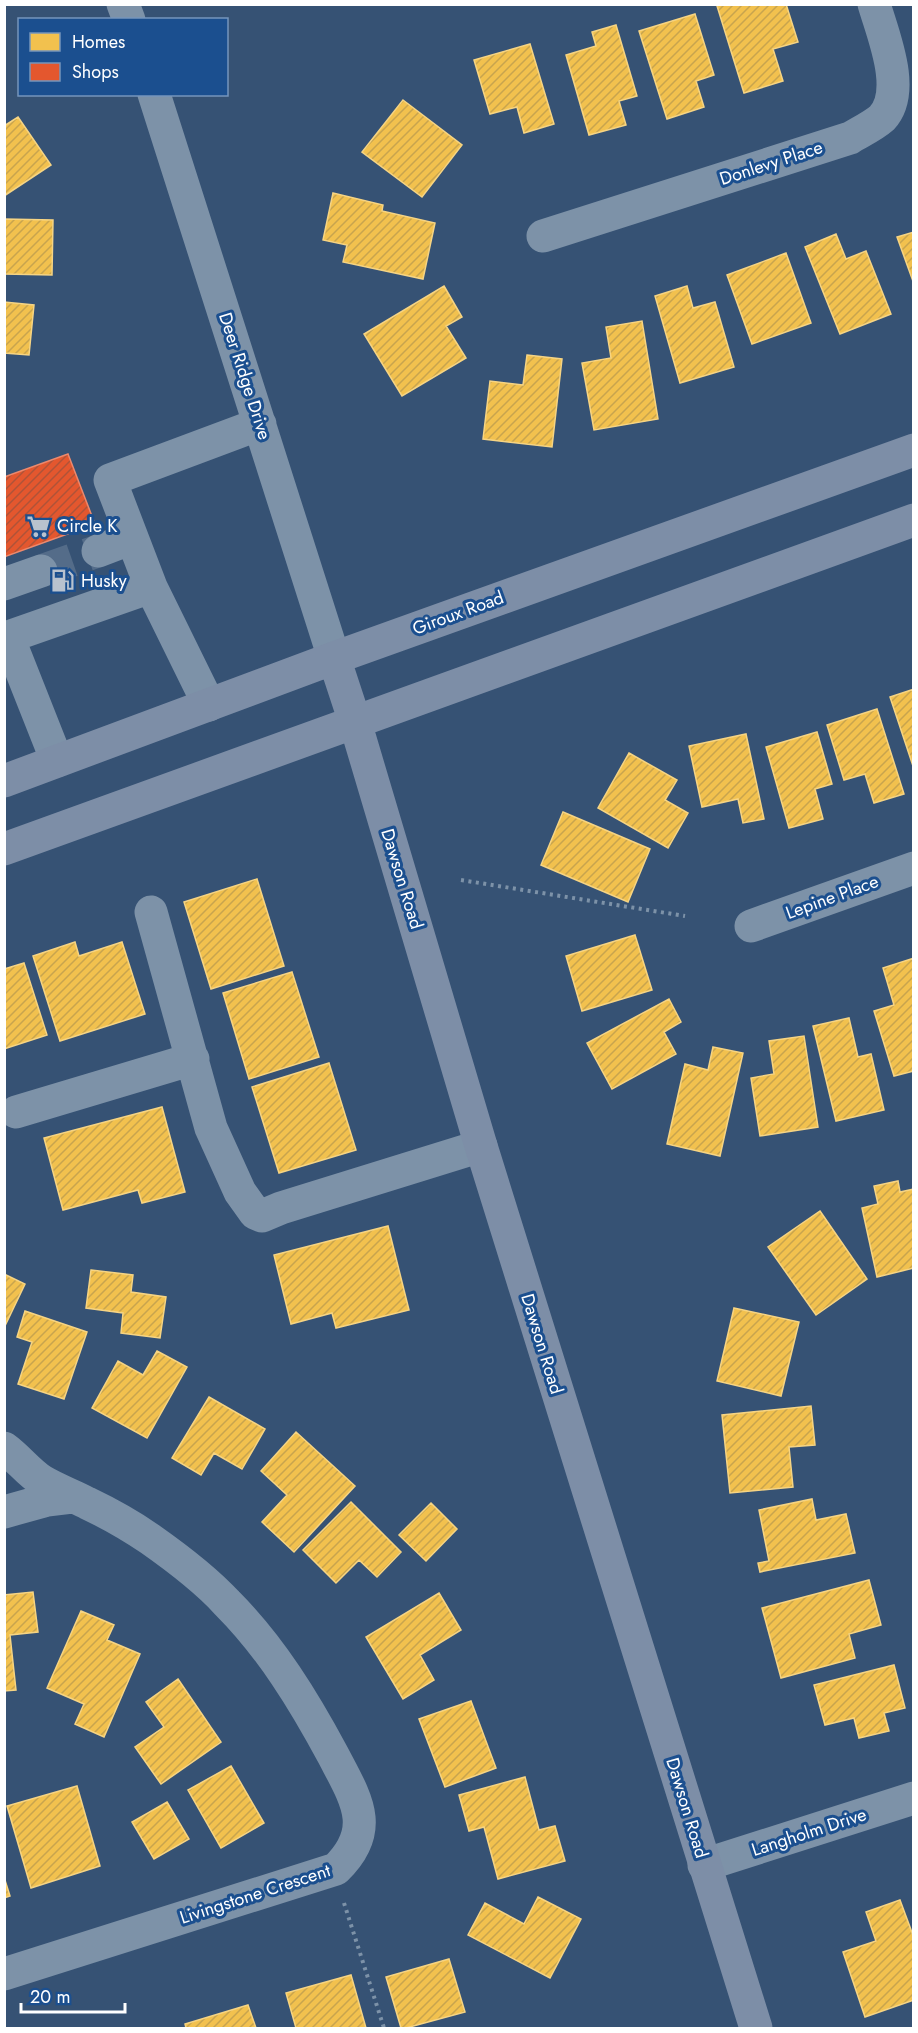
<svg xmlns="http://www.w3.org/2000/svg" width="918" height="2033" font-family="Jost,sans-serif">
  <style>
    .homes { fill: url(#homes-hatch); stroke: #f6d483; stroke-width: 1.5 }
    .shops { fill: url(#shops-hatch); stroke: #ec896d; stroke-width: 1.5 }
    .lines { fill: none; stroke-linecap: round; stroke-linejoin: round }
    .minor-tunnel { stroke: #546c89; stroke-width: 33; stroke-dasharray: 33 16; stroke-linecap: butt }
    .path { stroke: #7d92a8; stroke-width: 4; stroke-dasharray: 3 4.5; stroke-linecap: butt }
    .minor { stroke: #7d92a8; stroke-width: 33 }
    .major { stroke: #7d8ea7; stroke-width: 33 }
    .labels { text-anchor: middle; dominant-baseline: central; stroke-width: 6; stroke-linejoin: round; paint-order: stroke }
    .street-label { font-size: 18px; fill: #fff; stroke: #1b4f8f }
    .poi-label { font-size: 18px; fill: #fff; stroke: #1b4f8f; text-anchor: start }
  </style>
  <defs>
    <pattern id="homes-hatch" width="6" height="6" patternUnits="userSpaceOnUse" patternTransform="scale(1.5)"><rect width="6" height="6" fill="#f2c14e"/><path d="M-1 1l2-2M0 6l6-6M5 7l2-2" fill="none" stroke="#c8a44e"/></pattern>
    <pattern id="shops-hatch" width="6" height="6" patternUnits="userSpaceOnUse" patternTransform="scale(1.5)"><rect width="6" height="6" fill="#e4572e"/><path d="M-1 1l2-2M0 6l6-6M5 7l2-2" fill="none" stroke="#af5338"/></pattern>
  </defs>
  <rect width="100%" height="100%" fill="#365274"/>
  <path class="homes" d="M722,4H786L798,42L773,49L783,81L744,93L717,6Z
    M695,14L714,75L696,81L704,107L667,119L639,31Z
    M616,25L637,96L619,101L626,125L589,135L566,55L596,46L592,32Z
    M530,44L554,124L524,133L517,107L490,114L474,60Z
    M403,100L462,145L422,197L362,152Z
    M18,117L51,165L4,196V126Z
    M333,193L383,205L382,211L435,223L423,279L343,262L347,245L323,240Z
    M4,219L53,220L52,275L4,274Z
    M914,232V284L897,237Z
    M836,234L846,259L866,251L891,314L840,334L805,247Z
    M786,253L811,323L752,344L727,275Z
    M444,286L462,317L446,326L466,358L402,396L364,334Z
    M687,286L693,308L715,302L734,367L680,383L655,296Z
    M4,302L34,305L29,355L4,353Z
    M642,321L658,419L594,430L582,363L611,358L606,327Z
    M527,355L562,359L552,447L483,439L490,381L523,385Z
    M914,689V769L890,697Z
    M877,709L904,794L874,803L865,774L844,780L827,725Z
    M817,732L832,784L815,789L823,819L789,828L766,747Z
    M746,734L764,819L743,823L738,799L702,807L689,746Z
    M629,753L677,780L665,800L688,813L668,848L598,808Z
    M563,812L650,849L628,902L541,865Z
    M257,879L284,966L211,989L184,902Z
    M635,935L652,990L582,1011L566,956Z
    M75,942L79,956L122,942L145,1014L60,1041L33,956Z
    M914,958V1071L894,1076L874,1011L894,1005L883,968Z
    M24,963L47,1035L4,1049V969Z
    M292,972L319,1057L249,1079L223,993Z
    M669,999L681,1022L664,1032L676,1054L612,1089L587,1043Z
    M849,1018L858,1057L871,1054L884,1110L836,1121L813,1026Z
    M804,1036L818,1127L760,1136L751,1078L774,1074L769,1041Z
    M713,1047L743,1053L720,1156L667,1144L685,1064L708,1070Z
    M329,1063L356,1150L279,1173L252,1087Z
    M162,1107L185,1192L142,1203L138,1190L63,1210L44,1138Z
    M898,1181L900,1192L914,1189V1268L877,1277L862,1208L878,1204L874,1186Z
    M820,1211L867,1279L816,1315L768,1247Z
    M388,1226L409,1310L336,1328L332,1313L291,1324L274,1255Z
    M91,1270L133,1275L131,1292L166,1297L160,1338L121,1333L123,1313L86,1308Z
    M4,1274L25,1284L4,1328Z
    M734,1308L799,1322L781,1396L717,1381Z
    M25,1311L87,1332L64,1399L18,1384L32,1342L17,1337Z
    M157,1351L187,1367L147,1438L92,1408L118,1361L143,1375Z
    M209,1397L265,1429L242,1469L214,1453L201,1475L172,1458Z
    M811,1406L815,1445L789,1447L793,1487L730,1493L722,1415Z
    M296,1432L355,1486L294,1552L262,1522L287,1495L261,1471Z
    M812,1499L816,1520L846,1514L855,1553L760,1572L758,1563L769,1561L759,1510Z
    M351,1502L401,1552L377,1577L359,1560L336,1583L303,1550Z
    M431,1503L457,1529L426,1561L399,1535Z
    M869,1580L881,1625L849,1634L855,1658L781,1678L762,1608Z
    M33,1592L38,1632L10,1635L16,1690L4,1691V1595Z
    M439,1593L461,1630L420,1655L434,1680L403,1699L366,1637Z
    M81,1611L114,1625L107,1640L140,1654L104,1737L75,1724L84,1704L47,1688Z
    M894,1665L905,1708L884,1713L889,1731L859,1738L854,1718L825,1725L814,1685Z
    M178,1679L221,1742L161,1784L135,1747L164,1727L146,1702Z
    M471,1701L496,1768L445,1787L419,1719Z
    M231,1766L264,1823L221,1848L188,1790Z
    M525,1777L539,1830L555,1826L565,1861L498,1879L484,1827L469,1831L459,1795Z
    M77,1786L100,1866L31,1888L7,1806Z
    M167,1802L189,1839L154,1859L132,1822Z
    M4,1877L10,1896L4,1898Z
    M538,1897L581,1919L550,1978L468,1935L485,1903L524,1924Z
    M900,1900L914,1938V2000L865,2017L843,1952L876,1941L866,1912Z
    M449,1959L465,2012L406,2028H401L386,1977Z
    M351,1975L366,2028H296L286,1993Z
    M248,2005L256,2028H186L185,2024Z"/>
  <path class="shops" d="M68,454L95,524L4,557V477Z"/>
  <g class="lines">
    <path class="minor-tunnel" d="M41,571L98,551"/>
    <path class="path" d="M461,880L685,916
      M344,1903L384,2028"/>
    <path class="minor" d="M123,4L129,20
      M154,94L334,658
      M543,236L850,138C860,132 873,126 882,118C907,91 883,35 874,4
      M98,551L132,538
      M4,584L41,571
      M209,705L151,587L110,480L260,424
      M57,761L8,637L151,587
      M151,912L211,1128L240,1192L255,1213L262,1216L281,1208L481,1146
      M751,926L914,868
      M16,1112L193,1059
      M4,1448C18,1458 28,1472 42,1481C57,1490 72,1495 87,1503C108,1513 131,1526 150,1539C177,1558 205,1579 227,1603C271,1647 304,1701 333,1755C356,1799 377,1829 336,1869L4,1974
      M4,1512L47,1500L72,1497
      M704,1865L914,1798"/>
    <path class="major" d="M334,658L355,722L481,1146L756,2028
      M4,781L334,658L914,450
      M4,849L914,520"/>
  </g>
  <defs>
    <symbol id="supermarket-bare" viewBox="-9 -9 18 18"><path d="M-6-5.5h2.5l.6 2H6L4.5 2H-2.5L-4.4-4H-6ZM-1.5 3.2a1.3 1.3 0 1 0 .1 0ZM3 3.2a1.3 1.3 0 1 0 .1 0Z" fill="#b9c2ce" stroke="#1b4f8f" stroke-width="2.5" paint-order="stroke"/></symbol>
    <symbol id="fuel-bare" viewBox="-9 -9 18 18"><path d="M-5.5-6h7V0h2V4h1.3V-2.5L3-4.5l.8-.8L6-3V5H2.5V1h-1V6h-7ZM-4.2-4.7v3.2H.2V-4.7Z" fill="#b9c2ce" stroke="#1b4f8f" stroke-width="2.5" paint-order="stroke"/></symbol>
  </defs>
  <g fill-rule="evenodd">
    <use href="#supermarket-bare" x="22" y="510" width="33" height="33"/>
    <use href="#fuel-bare" x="46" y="564" width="33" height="33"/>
  </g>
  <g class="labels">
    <g class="street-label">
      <text transform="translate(771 163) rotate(-18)">Donlevy Place</text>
      <text transform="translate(245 376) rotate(72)">Deer Ridge Drive</text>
      <text transform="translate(458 613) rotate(-20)">Giroux Road</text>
      <text transform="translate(402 879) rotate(73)">Dawson Road</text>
      <text transform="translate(832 897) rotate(-20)">Lepine Place</text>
      <text transform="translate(542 1344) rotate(73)">Dawson Road</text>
      <text transform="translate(687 1808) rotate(73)">Dawson Road</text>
      <text transform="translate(809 1832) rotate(-18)">Langholm Drive</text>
      <text transform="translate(255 1894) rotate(-18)">Livingstone Crescent</text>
    </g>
    <g class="poi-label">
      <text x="57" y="526">Circle K</text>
      <text x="81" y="581">Husky</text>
    </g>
  </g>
  <rect width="918" height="2033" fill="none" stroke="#ffffff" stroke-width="12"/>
  <rect x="18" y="18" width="210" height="78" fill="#1b4f8f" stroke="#7695bc" stroke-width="1.5"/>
  <rect x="30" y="33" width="30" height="18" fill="#f2c14e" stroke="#7695bc" stroke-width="1.5"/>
  <text x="72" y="48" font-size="18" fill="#ffffff">Homes</text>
  <rect x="30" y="63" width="30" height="18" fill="#e4572e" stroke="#7695bc" stroke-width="1.5"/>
  <text x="72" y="78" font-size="18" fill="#ffffff">Shops</text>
  <path d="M21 2003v9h104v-9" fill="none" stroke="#ffffff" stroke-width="3"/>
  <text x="30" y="2003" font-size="18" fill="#ffffff" stroke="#1b4f8f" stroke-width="4.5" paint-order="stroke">20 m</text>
</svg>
